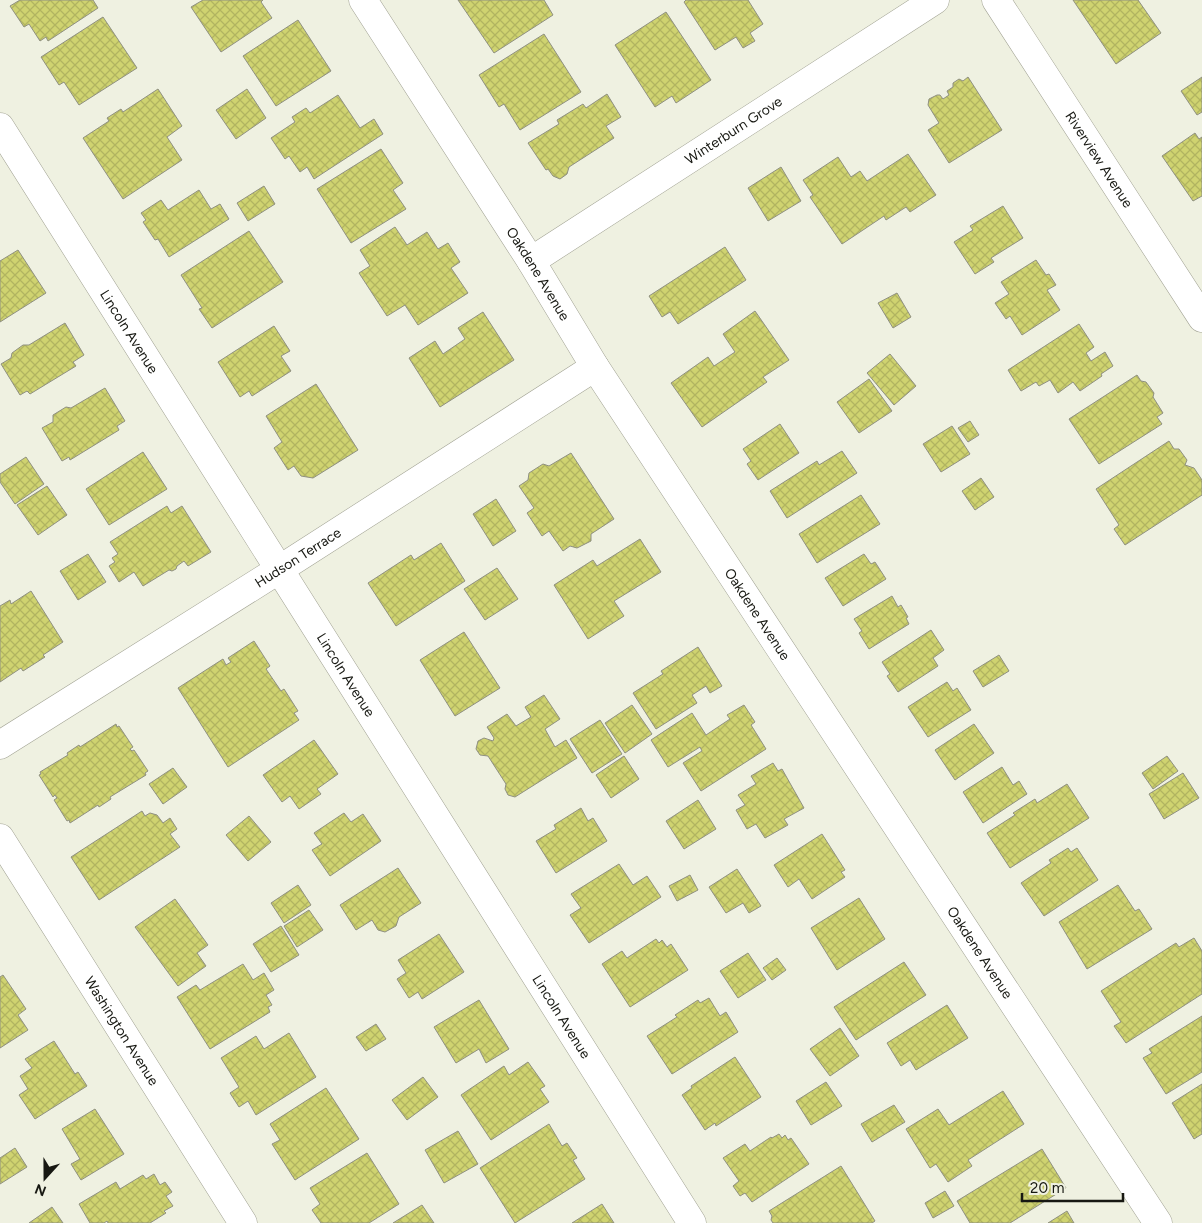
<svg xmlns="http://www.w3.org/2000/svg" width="1202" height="1223" font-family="Figtree,sans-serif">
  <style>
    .building { fill: url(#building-cross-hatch); stroke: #8f9081 }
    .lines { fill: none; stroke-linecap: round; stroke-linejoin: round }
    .minor-casing { stroke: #a1a293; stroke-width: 29 }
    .minor { stroke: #fff; stroke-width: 28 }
    .labels { text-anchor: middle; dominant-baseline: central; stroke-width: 5; stroke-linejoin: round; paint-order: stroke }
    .street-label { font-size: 14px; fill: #171812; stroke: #eff1e1 }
  </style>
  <defs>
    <pattern id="building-cross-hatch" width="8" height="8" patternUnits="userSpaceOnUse" patternTransform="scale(1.25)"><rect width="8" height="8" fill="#cfd370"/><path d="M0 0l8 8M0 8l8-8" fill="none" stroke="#b1b460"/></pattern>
  </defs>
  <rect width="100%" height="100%" fill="#eff1e1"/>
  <path class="building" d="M20,0H93L98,8L48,41L46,37L40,41L29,24L24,27L10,6Z
    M203,0H263L261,2L272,18L221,52L191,7Z
    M458,0H544L553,15L494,53Z
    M686,0H748L763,24L750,33L755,41L743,48L736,37L715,50L684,2Z
    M1073,0H1138L1161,33L1116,64Z
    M666,12L711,80L676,103L672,96L655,107L615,45Z
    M103,17L137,68L79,105L64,82L59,85L41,57Z
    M298,20L331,71L276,106L243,56Z
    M544,34L581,92L520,130L504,104L499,107L479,75Z
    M968,77L1002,130L949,163L928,130L939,123L928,105L929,99L937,95H940L943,99L949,95L947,91L953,87V83L959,79L963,81Z
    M1202,77V112L1197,115L1181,91Z
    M158,89L182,126L167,137L182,160L123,199L83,138L109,121L107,118L121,109L123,112Z
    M247,89L266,118L236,139L216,110Z
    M607,94L621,117L606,126L614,138L569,167L567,174L560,179L553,176L548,169L546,170L528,143L559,124L557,120L583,104L586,108Z
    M338,95L360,128L374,119L383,134L314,179L307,167L300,172L289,156L285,159L271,138L295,122L292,117L306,108L310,113Z
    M1195,133L1199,139L1202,137V196L1193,201L1162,156Z
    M381,149L403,183L393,190L406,209L351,243L317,189Z
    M908,154L936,195L910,212L906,207L886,220L884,216L842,244L810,197L813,195L803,180L838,157L851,177L860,171L867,181Z
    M781,167L801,201L768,221L748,188Z
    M264,186L275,204L248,221L237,203Z
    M199,190L211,209L220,204L229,219L169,257L158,239L155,240L143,222L146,220L141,213L161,200L168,210Z
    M1003,206L1023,238L991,258L994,262L975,274L954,242L973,230L970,226Z
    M395,227L407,245L427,232L438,249L448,243L460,262L451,268L468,293L418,325L405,305L387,316L359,273L370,266L360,250Z
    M249,231L283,282L212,328L199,309L202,308L181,275Z
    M725,247L746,280L678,324L670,312L662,317L649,296Z
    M18,250L46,293L0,322V261Z
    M1036,260L1046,275L1049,274L1056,285L1047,290L1060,310L1022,335L1010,316L1006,319L995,303L1009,294L1001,282Z
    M897,293L911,317L893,328L878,303Z
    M755,311L789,360L763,377L767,382L702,427L671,383L708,357L714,366L735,352L723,334Z
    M483,312L514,360L440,407L409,358L435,341L443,354L465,339L458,328Z
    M65,323L84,355L73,362L76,366L30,394L27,391L20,395L1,364L11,358L12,353L23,345H29Z
    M1079,324L1094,347L1086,353L1091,361L1105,352L1113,366L1101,374L1102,376L1080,391L1073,382L1058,393L1050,380L1039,386L1036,382L1021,391L1008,370Z
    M274,326L290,351L281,356L291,371L252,396L249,391L240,397L218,362Z
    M890,354L916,386L894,405L867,373Z
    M1137,375L1141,381L1146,382L1154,393L1153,397L1163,413L1157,417L1162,424L1099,464L1069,419Z
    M869,379L892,411L859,433L837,402Z
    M316,384L358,450L313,478L301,476L294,466L288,470L274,448L282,442L266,416Z
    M105,388L125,421L117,426L119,430L70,460L69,457L62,461L42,428L53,422V415L66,407L71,408Z
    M970,421L979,435L968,442L958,428Z
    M780,424L799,453L758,480L747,464L751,461L743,449Z
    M952,426L970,454L941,472L923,444Z
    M1169,441L1174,449H1179L1187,460L1185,465L1194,468L1202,480V495L1125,545L1114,529L1119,525L1096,489Z
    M842,451L857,473L787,518L770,491L817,461L819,465Z
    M143,452L167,489L109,525L86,489Z
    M571,453L614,519L591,534V541L577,548L570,546L563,551L549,531L542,536L527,513L534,508L519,486L528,480L529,473L543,464L549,466Z
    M26,457L44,484L15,504L0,482V474Z
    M981,478L994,497L975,510L962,491Z
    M47,486L67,515L38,535L17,505Z
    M861,495L880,524L817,563L799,534Z
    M496,499L516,531L493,546L473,514Z
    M167,506L171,513L182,506L211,552L188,566L184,561L177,566L176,569L172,571L169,570L143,586L134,572L119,582L109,566L115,562L112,558L118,554L110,542Z
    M640,539L661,572L614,601L624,616L588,639L554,585L593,560L597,566Z
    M441,543L465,581L396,626L368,583L411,555L414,560Z
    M88,554L106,582L78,600L60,571Z
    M864,554L871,564L875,562L886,579L843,606L825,578Z
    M497,568L518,599L485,620L464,589Z
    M31,591L63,642L43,655L45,657L23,671L21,668L0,682V606L10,600L11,604Z
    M892,596L898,607L901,605L908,617L906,618L909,624L869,649L859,633L862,631L854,619Z
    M931,630L944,650L933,658L938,666L898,692L887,676L890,674L882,662Z
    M464,632L500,688L455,716L420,660Z
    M254,641L270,666L266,669L281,691L284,689L298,711L294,713L299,720L228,767L178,688L223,659L226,665L231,662L228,658Z
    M698,647L722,686L710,693L706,686L692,695L697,703L656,729L633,693L663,674L661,671Z
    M999,655L1009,671L983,687L973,671Z
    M947,682L953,691L957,688L971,710L928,737L908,707Z
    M544,695L560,719L545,729L555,747L566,740L577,758L515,797L508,795L505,789L506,784L488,756L480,755L476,749L478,741L484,738L493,741L494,738L487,727L507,714L516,726L531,717L525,707Z
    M632,705L652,734L625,753L605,723Z
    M744,705L755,722L751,725L766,749L701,791L683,763L702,751L700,747L668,767L651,740L692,713L706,735L730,719L727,715Z
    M600,720L622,754L592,773L570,739Z
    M116,724L117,727L119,726L133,747L130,749L132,751L134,750L148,771L145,773L146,775L110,797L111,799L99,807L98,805L70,823L69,820L67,821L54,800L57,798L55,795L53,797L39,775L41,774L40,772L68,755L67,753L79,745L80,747Z
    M974,724L994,753L955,780L935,750Z
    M314,740L338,774L317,789L321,794L299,809L290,796L282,802L263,775Z
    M624,756L639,779L611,798L596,775Z
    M1167,756L1178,771L1153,789L1142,773Z
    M773,763L778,771L782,769L804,808L784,819L788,825L765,838L756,824L747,829L736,810L745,805L738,795L756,784L751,776Z
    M1002,767L1013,785L1019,781L1027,794L983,823L963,792Z
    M173,768L187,787L163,804L149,784Z
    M1183,773L1199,798L1164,819L1149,794Z
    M1067,784L1089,818L1010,868L987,833L1015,815L1013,813L1035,799L1037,803Z
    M698,800L716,829L684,849L666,821Z
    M581,808L588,821L593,818L607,841L556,873L536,841L556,829L554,825Z
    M142,811L145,816L150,813L157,815L163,823L170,818L177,829L170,834L180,847L99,900L71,857Z
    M344,813L351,822L363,814L381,841L330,876L312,850L322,844L314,833Z
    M249,816L271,842L248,861L226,835Z
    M822,834L845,870L841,872L845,877L812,899L799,879L788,887L774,865Z
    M1068,848L1071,852L1077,848L1098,880L1044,916L1021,883L1051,863L1049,860Z
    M619,864L633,885L647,876L661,897L589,943L570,915L581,908L571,894Z
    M398,868L421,903L399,917L396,926L385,932L378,930L372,920L356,930L340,905Z
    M737,869L761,906L749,913L743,903L726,913L709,887Z
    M690,875L698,890L677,901L669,886Z
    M298,885L311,905L284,923L271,903Z
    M1118,885L1135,911L1139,909L1152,929L1087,969L1059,922Z
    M859,898L885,939L837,970L811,928Z
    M175,899L208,945L197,953L206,966L178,986L135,927Z
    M309,910L323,930L297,947L284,926Z
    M281,926L299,955L271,972L253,944Z
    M439,934L464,972L422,999L418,992L409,998L397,979L406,973L398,960Z
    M1194,938L1202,951V994L1126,1043L1114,1026L1121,1022L1101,991L1176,943L1179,947Z
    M656,939L659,943L662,940L667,947L671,944L688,970L630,1007L602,964L622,951L627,958Z
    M748,953L766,980L738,998L720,971Z
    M777,958L786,970L772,980L763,968Z
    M904,962L926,995L856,1040L834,1007Z
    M243,964L253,980L264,973L274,990L266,995L272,1005L268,1007L270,1012L210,1049L177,997L196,985L200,990Z
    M3,975L26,1009L18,1015L28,1030L0,1048V977Z
    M709,998L720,1016L726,1012L738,1032L672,1074L647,1036L677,1017L675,1015L698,1000L700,1003Z
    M479,1000L509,1049L486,1063L479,1049L456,1063L434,1027Z
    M947,1005L968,1038L916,1070L910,1060L901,1066L887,1043Z
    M1202,1016V1072L1166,1094L1143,1058L1152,1053L1149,1049Z
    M376,1024L386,1039L366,1051L356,1037Z
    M840,1028L859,1056L830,1076L810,1049Z
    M289,1033L316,1077L256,1115L248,1101L239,1107L230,1093L239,1087L221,1058L256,1036L264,1049Z
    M54,1041L75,1074L78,1072L87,1086L35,1119L19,1095L28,1089L20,1076L32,1068L25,1059Z
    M735,1057L761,1097L716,1126L715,1123L705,1130L682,1095L692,1088L691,1086Z
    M528,1062L545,1086L540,1089L549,1102L491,1140L461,1095L504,1066L509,1075Z
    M423,1077L438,1097L407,1120L392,1100Z
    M826,1082L842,1106L811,1125L796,1101Z
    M1202,1084V1134L1194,1139L1172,1103Z
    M326,1088L359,1139L295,1180L272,1144L280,1140L270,1124Z
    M1003,1091L1024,1124L968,1160L972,1166L948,1182L936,1164L930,1168L906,1129L938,1109L949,1125Z
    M894,1105L905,1122L872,1142L861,1124Z
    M95,1109L124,1154L81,1180L71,1164L80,1159L62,1129Z
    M549,1124L562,1146L567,1143L577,1158L573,1160L585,1179L515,1223L480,1168Z
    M458,1131L478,1164L444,1183L425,1150Z
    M779,1134L782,1138L785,1135L788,1140L791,1138L809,1164L752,1202L745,1193L740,1196L733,1186L739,1181L723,1158L745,1144L750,1151L771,1137L772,1138Z
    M15,1148L27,1167L0,1184V1158Z
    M1042,1149L1066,1188L1010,1223H970L957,1201Z
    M367,1153L399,1204L369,1223H321L312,1210L320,1204L310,1188Z
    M841,1166L875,1221L872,1223H773L771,1220L772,1216L769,1211Z
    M154,1174L160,1185L165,1182L172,1192L166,1196L173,1206L164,1211L166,1213L150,1223H108L107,1221L104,1223H90L79,1204L116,1182L120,1189L143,1175L146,1179Z
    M945,1191L954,1206L933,1218L925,1203Z
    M602,1204L614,1223H572Z
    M422,1205L434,1223H393Z
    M52,1207L63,1223H29Z
    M1067,1211L1074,1223H1048Z"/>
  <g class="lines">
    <defs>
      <g id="minor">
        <path id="s1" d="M363,0L531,261L595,367L1158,1223"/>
        <path id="s2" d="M996,0L1202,318"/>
        <path id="s3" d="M0,127L692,1223"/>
        <path id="s4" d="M531,261L935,0"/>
        <path id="s5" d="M0,745L280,569L595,367"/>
        <path id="s6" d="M0,838L243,1223"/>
      </g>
    </defs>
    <use href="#minor" class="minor-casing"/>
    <use href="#minor" class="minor"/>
  </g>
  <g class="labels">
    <g class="street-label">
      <text stroke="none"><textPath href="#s4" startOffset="241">Winterburn Grove</textPath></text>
      <text stroke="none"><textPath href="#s2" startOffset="190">Riverview Avenue</textPath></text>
      <text stroke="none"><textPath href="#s1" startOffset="325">Oakdene Avenue</textPath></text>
      <text stroke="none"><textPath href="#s3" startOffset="242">Lincoln Avenue</textPath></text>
      <text stroke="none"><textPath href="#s5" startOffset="352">Hudson Terrace</textPath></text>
      <text stroke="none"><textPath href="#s1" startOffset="730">Oakdene Avenue</textPath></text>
      <text stroke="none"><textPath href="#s3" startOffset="648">Lincoln Avenue</textPath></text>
      <text stroke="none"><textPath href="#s1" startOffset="1135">Oakdene Avenue</textPath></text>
      <text stroke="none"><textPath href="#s3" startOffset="1052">Lincoln Avenue</textPath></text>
      <text stroke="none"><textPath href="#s6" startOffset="228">Washington Avenue</textPath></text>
    </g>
  </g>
  <g transform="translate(45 1178) rotate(201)" stroke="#eff1e1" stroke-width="4" paint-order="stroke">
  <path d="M0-4L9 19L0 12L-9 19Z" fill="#171812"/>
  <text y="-8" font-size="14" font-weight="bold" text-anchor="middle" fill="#171812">N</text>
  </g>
  <path d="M1022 1193v8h101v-8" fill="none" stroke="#171812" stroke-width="2.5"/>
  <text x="1030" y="1193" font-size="15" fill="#171812" stroke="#eff1e1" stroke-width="4" paint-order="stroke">20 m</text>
</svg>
